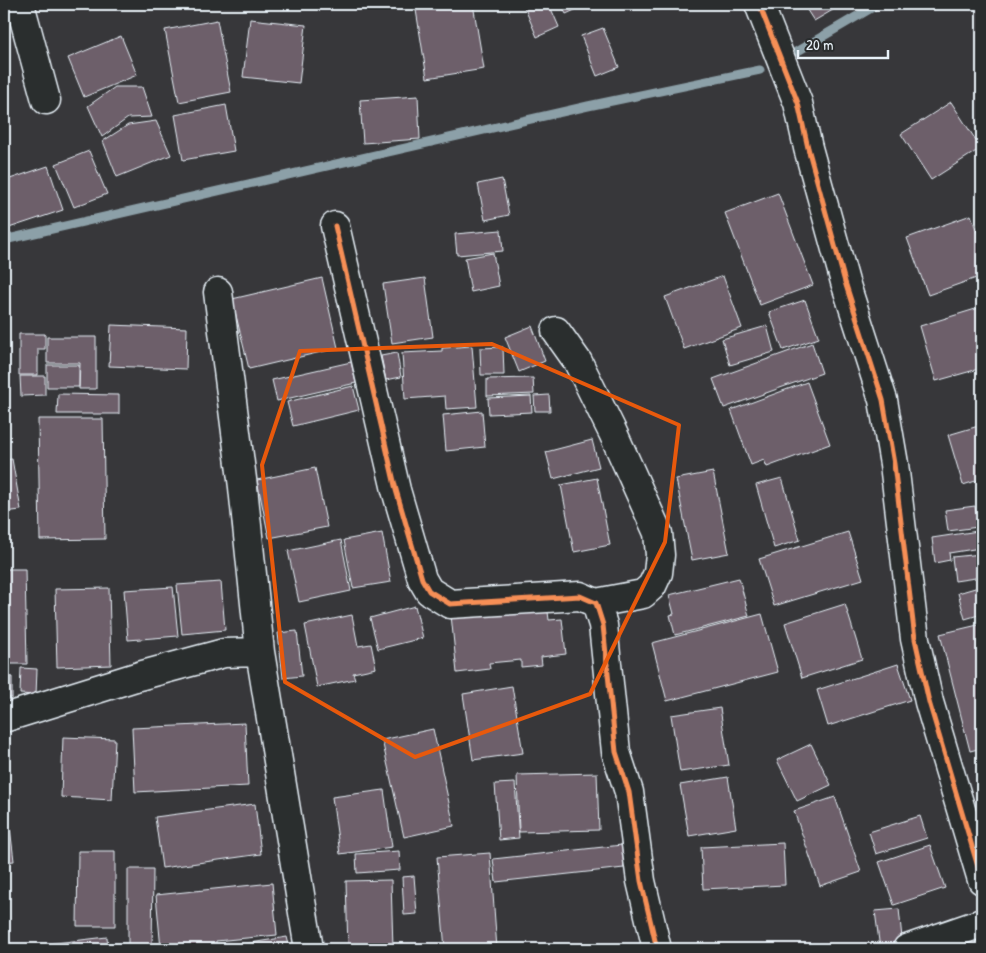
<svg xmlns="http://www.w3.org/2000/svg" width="986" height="953" font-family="'Patrick Hand',sans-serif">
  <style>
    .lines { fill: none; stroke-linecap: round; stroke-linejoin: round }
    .stream { stroke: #8ca0a8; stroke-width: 9 }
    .building { fill: #6d5e6a; stroke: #e8f1f8 }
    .minor-casing { stroke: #e8f1f8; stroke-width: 31 }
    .minor { stroke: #2a2d2e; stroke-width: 28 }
    .cycleway-casing { stroke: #2a2d2e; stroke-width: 8 }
    .cycleway { stroke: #f78f57; stroke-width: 5 }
    .marked { fill: none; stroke: #e8590c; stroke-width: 4; stroke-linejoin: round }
  </style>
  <rect width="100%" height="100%" fill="#37373a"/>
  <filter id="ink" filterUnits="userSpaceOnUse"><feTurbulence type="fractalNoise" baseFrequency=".02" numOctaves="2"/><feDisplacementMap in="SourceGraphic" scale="10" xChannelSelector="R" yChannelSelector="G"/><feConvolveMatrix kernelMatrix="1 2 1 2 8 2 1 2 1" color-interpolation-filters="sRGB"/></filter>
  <g filter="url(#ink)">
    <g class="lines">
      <path class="stream" d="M796,52L878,4
        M4,240L588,106L760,70"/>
    </g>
    <path class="building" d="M454,4H473L484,69L427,78L416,10Z
      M523,4H549L559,27L537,37Z
      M561,4H588L566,14Z
      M803,4H843L814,21Z
      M250,19L306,25L299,83L243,77Z
      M217,20L231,92L179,102L165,30Z
      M603,28L619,67L597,76L581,36Z
      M121,36L137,75L84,97L68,58Z
      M115,87H142L152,117L128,118L102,137L88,106Z
      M418,96L420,139L363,143L360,100Z
      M951,102L981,148L931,180L901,134Z
      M226,105L234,151L183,160L175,115Z
      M156,121L171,155L117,177L103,141L128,125Z
      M89,151L107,194L74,207L56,164Z
      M48,166L63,210L6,229L4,223V181Z
      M502,179L509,215L485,220L478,184Z
      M778,193L813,285L760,305L725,213Z
      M971,215L982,246V276L928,295L907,238Z
      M501,230L503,251L457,255L455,234Z
      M493,253L499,286L471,292L465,258Z
      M723,276L742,328L684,349L665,297Z
      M322,278L338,348L249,369L232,299Z
      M425,278L433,337L392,343L383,284Z
      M805,300L819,338L783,350L769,312Z
      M982,307V368L936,381L920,326Z
      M111,325L187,328L186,369L109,366Z
      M532,326L545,361L519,372L505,337Z
      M767,326L774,352L730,365L722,339Z
      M19,334H45V349H38V375H19Z
      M47,337H96V389H79L80,363H47Z
      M812,343L822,373L724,408L713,379Z
      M472,346L477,407L446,409L445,396L405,399L402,353L442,351V348Z
      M503,347L504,375H481L480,348Z
      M397,353L401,377L386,380L381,356Z
      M351,362L356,383L277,401L272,380Z
      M47,365H79V387H47Z
      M20,376H45V395L21,396Z
      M533,378L534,394L487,396V379Z
      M807,382L830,444L767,467L764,460L751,465L731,410Z
      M353,386L359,410L293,426L287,402Z
      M58,394L119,395V414H57Z
      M549,395L550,411H535L534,396Z
      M531,396L532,412L489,414L488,398Z
      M482,411L485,447L446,451L443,415Z
      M38,419H103L105,539L40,540Z
      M982,425V479L963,485L948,435Z
      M592,440L599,467L553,479L546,452Z
      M12,459L21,510L4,512V460Z
      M315,468L327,527L269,538L257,480Z
      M713,472L729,553L692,560L676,479Z
      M597,478L610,545L574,552L561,485Z
      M782,478L800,540L774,548L756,485Z
      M975,506L978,527L948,531L945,510Z
      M978,531L980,548L949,553L950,560L935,563L932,538Z
      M848,532L863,579L774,606L759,559Z
      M382,533L391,582L353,588L344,540Z
      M341,540L351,591L299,602L288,551Z
      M982,554V577L955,581L952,557Z
      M4,569H25L27,664H4Z
      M739,578L749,616L675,635L670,615L674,614L669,595Z
      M221,582L225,630L182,634L177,585Z
      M982,586V614L965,619L958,593Z
      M173,587L178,636L128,640L124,590Z
      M109,588L111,665L57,667L55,589Z
      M547,604L549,620L562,619L566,654L541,657L542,665L521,667V660L489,663L490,669L457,673L451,615Z
      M845,604L862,659L802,678L785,623Z
      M415,606L423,638L378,649L370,618Z
      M762,614L778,672L667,701L652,643Z
      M352,615L358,646L371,644L376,668L353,673L355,679L317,687L305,625Z
      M982,624V748L970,751L940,634Z
      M297,631L302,676L283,678L278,633Z
      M898,664L910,700L828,726L817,690Z
      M21,668L37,669L36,695L20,694Z
      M4,677H12V698H4Z
      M512,686L523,753L473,760L463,694Z
      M720,708L729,765L680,772L671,715Z
      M245,723L248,786L135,792L132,728Z
      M433,729L454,826L404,837L382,740Z
      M63,737L115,739L112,800L61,797Z
      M811,744L831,785L797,801L777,760Z
      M597,773L599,830L519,832L517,775Z
      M728,777L736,828L689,836L680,785Z
      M515,783L519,838L499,840L495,784Z
      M384,790L392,847L340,854L332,797Z
      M835,797L861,872L820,886L794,811Z
      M255,804L261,854L162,868L155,817Z
      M920,816L927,838L876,854L869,832Z
      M10,827L14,861L4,862V828Z
      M783,843L785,885L703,889L701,847Z
      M622,845L624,868L496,882L493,859Z
      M930,845L945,888L894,905L879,862Z
      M78,851H115V926H77Z
      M399,851L400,870L357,873L356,854Z
      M490,853L497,949H445L437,857Z
      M128,869H153L152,949H128Z
      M414,876L417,914L404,915L402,877Z
      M391,880L393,949H348L346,881Z
      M272,883L277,935L216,941V946L183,949H161L156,895Z
      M899,909L903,948L880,949L875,911Z
      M107,937L108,949H4Z
      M287,937L290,949H227V947Z"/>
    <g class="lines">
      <defs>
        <path id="minor" d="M20,4L46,100
          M759,4L798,103L808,148L845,282L883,400L894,464L915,639L929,702L982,880
          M335,226L396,490L422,579L429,591L450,604L580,596L596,603L603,625L616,752L629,792L641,881L657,949
          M218,292L243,487L260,652L309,949
          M556,331L578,362L613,433L658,533L660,555L658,573L652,586L643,594L596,603
          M4,718L139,676L224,653L260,652
          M907,949L982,923"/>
      </defs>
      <use href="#minor" class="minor-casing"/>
      <use href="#minor" class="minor"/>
      <defs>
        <path id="cycleway" d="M759,4L798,103L808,148L845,282L883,400L894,464L915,639L929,702L982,880
          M335,226L396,490L422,579L429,591L450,604L580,596L596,603L603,625L616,752L629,792L641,881L657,949"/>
      </defs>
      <use href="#cycleway" class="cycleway-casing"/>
      <use href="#cycleway" class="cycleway"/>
    </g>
  </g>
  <path class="marked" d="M492,344L679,425L665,542L590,694L415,757L285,682L262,465L300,351Z"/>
  <rect width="986" height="953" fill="none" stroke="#2a2d2e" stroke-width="20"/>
  <rect x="10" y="10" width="966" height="933" fill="none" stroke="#e8f1f8" stroke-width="2" filter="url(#ink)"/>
  <path d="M798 50v8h90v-8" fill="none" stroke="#e8f1f8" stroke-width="2.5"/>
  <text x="806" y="50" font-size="15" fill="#e8f1f8" stroke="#2a2d2e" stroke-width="4" paint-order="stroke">20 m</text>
</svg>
